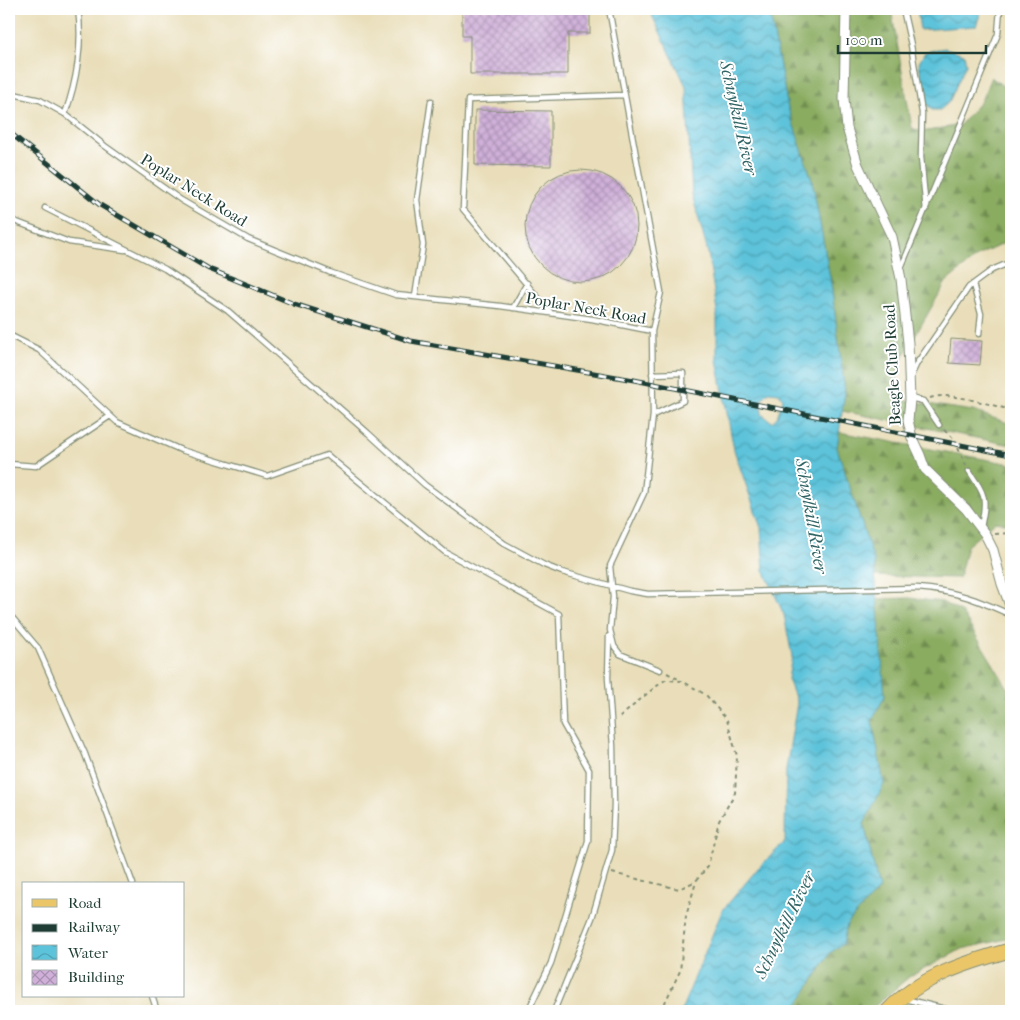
<svg xmlns="http://www.w3.org/2000/svg" width="1020" height="1020" font-family="'IM FELL French Canon',serif">
  <style>
    .forest { fill: url(#forest-firs); stroke: #54744a }
    .water { fill: url(#water-waves); stroke: #3e8087; fill-rule: evenodd }
    .building { fill: url(#building-cross-hatch) }
    .lines { fill: none; stroke-linecap: round; stroke-linejoin: round }
    .service-casing { stroke: #848e76; stroke-width: 7 }
    .minor-casing { stroke: #848e76; stroke-width: 11 }
    .primary-casing { stroke: #848e76; stroke-width: 16 }
    .path { stroke: #848e76; stroke-width: 2; stroke-dasharray: 4 4; stroke-linecap: butt }
    .service { stroke: #fff; stroke-width: 4.5 }
    .minor { stroke: #fff; stroke-width: 9 }
    .primary { stroke: #ebc669; stroke-width: 14 }
    .rail-casing { stroke: #1f3d34; stroke-width: 5 }
    .rail { stroke: #fff; stroke-width: 3; stroke-dasharray: 9; stroke-linecap: butt }
    .labels { text-anchor: middle; dominant-baseline: central; stroke-width: 4; stroke-linejoin: round; paint-order: stroke }
    .street-label { font-size: 16px; fill: #1f3d34; stroke: #fff }
    .water-label { font-size: 18px; font-style: italic; fill: #326566; stroke: #fff }
  </style>
  <defs>
    <pattern id="forest-firs" width="22" height="20" patternUnits="userSpaceOnUse" patternTransform="scale(1.25)"><rect width="22" height="20" fill="#8aac60"/><path d="M5 1l3.5 6h-7zM16 11l3.5 6h-7z" fill="#708d50"/></pattern>
    <pattern id="water-waves" width="16" height="10" patternUnits="userSpaceOnUse" patternTransform="scale(1.25)"><rect width="16" height="10" fill="#5dc3da"/><path d="M0 5q4-4 8 0t8 0" fill="none" stroke="#4ca0b2"/></pattern>
    <pattern id="building-cross-hatch" width="8" height="8" patternUnits="userSpaceOnUse" patternTransform="scale(1.25)"><rect width="8" height="8" fill="#d0b0d9"/><path d="M0 0l8 8M0 8l8-8" fill="none" stroke="#a890b1"/></pattern>
  </defs>
  <rect width="100%" height="100%" fill="#fff"/>
  <filter id="ink" filterUnits="userSpaceOnUse"><feTurbulence type="fractalNoise" baseFrequency=".02" numOctaves="2"/><feDisplacementMap in="SourceGraphic" scale="10" xChannelSelector="R" yChannelSelector="G"/><feConvolveMatrix kernelMatrix="1 2 1 2 8 2 1 2 1" color-interpolation-filters="sRGB"/></filter>
  <filter id="wash" filterUnits="userSpaceOnUse"><feTurbulence type="fractalNoise" baseFrequency=".0096" numOctaves="4" result="noise"/><feDisplacementMap in="SourceGraphic" scale="20" xChannelSelector="R" yChannelSelector="G"/><feGaussianBlur stdDeviation="1.12" result="paint"/><feColorMatrix in="noise" values="0 0 0 0 0 0 0 0 0 0 0 0 0 0 0 0 0 1.4 0 .05"/><feComposite in="paint" operator="in"/></filter>
  <g filter="url(#wash)">
    <rect width="100%" height="100%" fill="#e9deb9"/>
    <path class="forest" d="M769,9H891L912,128L922,132L960,125L981,101L991,77L1011,92V240L979,255L946,282L899,364L895,399L973,411L1011,424V445L842,411L845,392L831,283L812,181L788,108Z
      M839,432L1011,464V530L1010,524L995,522L967,546L959,578L875,576L874,561L837,448Z
      M909,598L942,602L962,613L1011,693V938L962,949L909,977L869,1011H794L830,953L843,944L847,924L879,889L864,823L884,784L872,720L885,696L876,599Z"/>
    <path class="water" d="M649,9H769L788,108L812,180L831,283L845,392L837,448L874,561L885,696L872,720L884,784L864,824L879,889L847,924L843,944L830,953L794,1011H681L722,911L759,867L785,842L786,769L797,703L788,679L792,656L784,615L764,570L761,528L734,450L717,360V311L708,253L692,194L686,86ZM769,392L779,393L783,399L777,417L772,422L762,414L761,400Z
      M917,9H982L976,26L920,30Z
      M945,48L964,54L966,64L949,102L940,110H932L925,102L919,63L925,52Z"/>
    <g id="blocks">
      <path class="building" d="M462,9H590V33H568V74H470V36H462Z
        M475,110L551,111V166L475,165Z
        M525 226a56 56 0 1 1 112 0a56 56 0 1 1-112 0Z
        M951,339L982,341L980,365L949,363Z"/>
    </g>
  </g>
  <g filter="url(#ink)">
    <use href="#blocks" fill-opacity="0" stroke="#848e76" stroke-width="1"/>
    <g class="lines">
      <defs>
        <path id="service" d="M609,9L661,292L652,331
          M903,9L911,45L922,113L921,157L926,210
          M9,93L40,100L65,114L105,146L181,200L248,239L329,272L396,295L500,306L592,319L652,331L653,415L644,493L610,566L613,597L610,630L614,646L620,654L660,670
          M65,114C77,81 83,43 78,9
          M45,208L165,269L228,311L368,433L425,485L505,544L544,565L562,572L630,591L648,594L917,588C956,591 976,599 1011,615
          M9,219L69,242L125,250
          M901,268L998,34L1000,9
          M973,284L981,314L979,334
          M415,297L423,245L417,200L431,101
          M513,308L527,283
          M551,313L463,209L468,100L624,95
          M9,335L39,350L117,422L181,450L267,476L327,455L445,552L559,614L563,724L589,770L588,841L551,963L528,1011
          M652,374L683,373V401L653,415
          M911,376L917,363L969,287L992,270L1011,262
          M910,398L923,401L939,425
          M9,464L36,466L110,416
          M969,471C986,496 987,498 981,527
          M9,614L38,648L85,754L133,884
          M152,996L157,1011
          M905,999L953,1011
          M554,1011L592,918L612,850L614,804L613,746L608,678L609,636"/>
        <path id="minor" d="M846,9L844,99L847,128L858,165L892,237L901,279L908,343L910,400L908,420L912,438L920,455L925,469L966,509L985,534L993,550L1002,584L1011,608"/>
        <path id="primary" d="M888,1011C919,977 968,962 1011,950"/>
      </defs>
      <use href="#service" class="service-casing"/>
      <use href="#minor" class="minor-casing"/>
      <use href="#primary" class="primary-casing"/>
      <path class="path" d="M930,398C949,391 991,405 1011,410
        M944,430L955,440
        M958,448L966,465
        M995,534L1011,533
        M667,673L680,680
        M612,873L679,889L696,881L708,866L719,821L735,793L737,756L727,720L706,695L682,681L665,680L649,692L619,718
        M661,1011L680,971L686,916L696,882"/>
      <use href="#service" class="service"/>
      <use href="#minor" class="minor"/>
      <use href="#primary" class="primary"/>
      <defs>
        <path id="rail" d="M9,132L100,205L209,269L294,304L411,341L634,380L1011,455"/>
      </defs>
      <use href="#rail" class="rail-casing"/>
      <use href="#rail" class="rail"/>
    </g>
  </g>
  <g class="labels">
    <g class="street-label">
      <text transform="translate(194 190) rotate(32)">Poplar Neck Road</text>
      <text transform="translate(586 308) rotate(10)">Poplar Neck Road</text>
      <text transform="translate(892 365) rotate(-93)">Beagle Club Road</text>
    </g>
    <g class="water-label">
      <text transform="translate(738 118) rotate(77)">Schuylkill River</text>
      <text transform="translate(811 516) rotate(80)">Schuylkill River</text>
      <text transform="translate(785 925) rotate(-64)">Schuylkill River</text>
    </g>
  </g>
  <rect width="1020" height="1020" fill="none" stroke="#fff" stroke-width="30"/>
  <rect x="22" y="882" width="162" height="115" fill="#ffffff" stroke="#a5b1ae"/>
  <rect x="32" y="899" width="25" height="8" fill="#ebc669" stroke="#a5b1ae"/>
  <text x="68" y="908" font-size="15" fill="#1f3d34">Road</text>
  <rect x="32" y="924" width="25" height="8" fill="#1f3d34" stroke="#a5b1ae"/>
  <text x="68" y="932" font-size="15" fill="#1f3d34">Railway</text>
  <rect x="32" y="945" width="25" height="15" fill="url(#water-waves)" stroke="#a5b1ae"/>
  <text x="68" y="958" font-size="15" fill="#1f3d34">Water</text>
  <rect x="32" y="970" width="25" height="15" fill="url(#building-cross-hatch)" stroke="#a5b1ae"/>
  <text x="68" y="982" font-size="15" fill="#1f3d34">Building</text>
  <path d="M838 45v8h148v-8" fill="none" stroke="#1f3d34" stroke-width="2.5"/>
  <text x="845" y="45" font-size="15" fill="#1f3d34" stroke="#ffffff" stroke-width="4" paint-order="stroke">100 m</text>
</svg>
